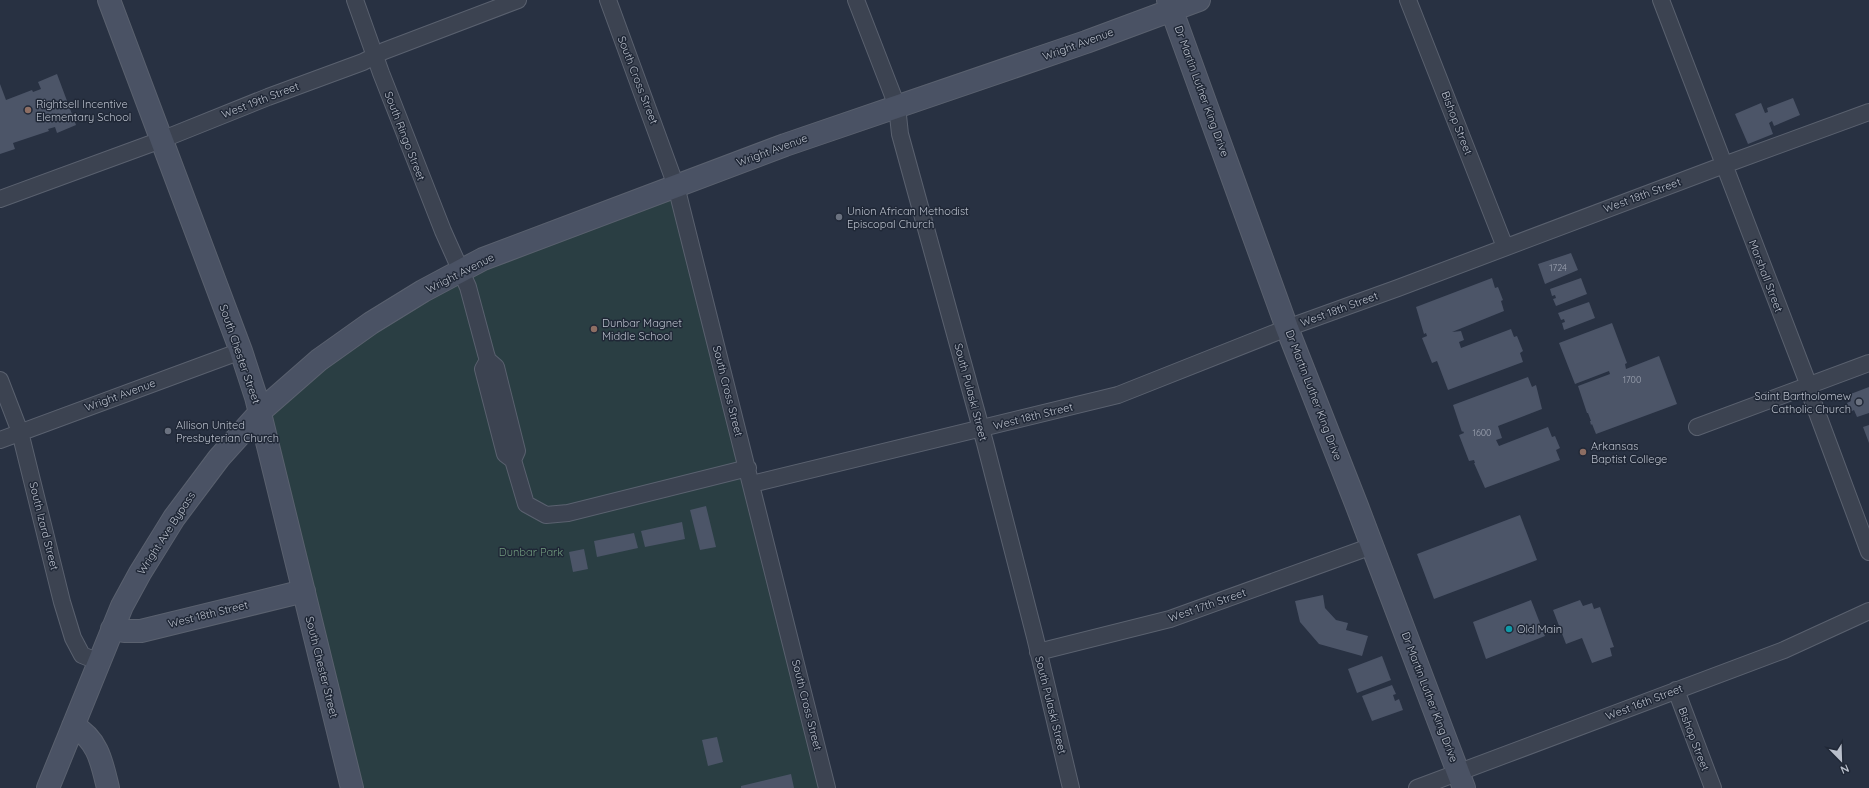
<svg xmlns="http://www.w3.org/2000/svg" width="1869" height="788" font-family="Quicksand,sans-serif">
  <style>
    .green { fill: #2a3e43 }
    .building { fill: #4c5568 }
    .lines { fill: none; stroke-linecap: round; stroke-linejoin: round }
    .street-casing { stroke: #5a616f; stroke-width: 18 }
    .secondary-casing { stroke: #5a616f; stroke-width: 24 }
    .street { stroke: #3c4351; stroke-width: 16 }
    .secondary { stroke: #4a5264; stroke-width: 22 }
    .education-dot { fill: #8d6e63; stroke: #202837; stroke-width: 1.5 }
    .worship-dot { fill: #6b7280; stroke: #202837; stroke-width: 1.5 }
    .culture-dot { fill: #0f9aa8; stroke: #202837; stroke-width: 1.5 }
    .labels { text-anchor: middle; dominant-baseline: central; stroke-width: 3; stroke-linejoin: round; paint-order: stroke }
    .number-label { font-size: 9px; fill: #9ea4b2 }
    .street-label { font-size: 11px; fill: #b9bfcb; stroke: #202837 }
    .poi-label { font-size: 11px; fill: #b9bfcb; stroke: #202837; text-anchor: start }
    .park-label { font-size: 11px; fill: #719b7e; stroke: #202837 }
  </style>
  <rect width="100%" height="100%" fill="#283142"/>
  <path class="green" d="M676,186L827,788H351L260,414L462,270Z"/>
  <path class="building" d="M57,74L76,125L57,133L55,127L48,129L49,131L13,143L15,149L0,154V84L6,100L32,90L33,92L41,89L38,82Z
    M1793,98L1800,115L1774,126L1772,121L1769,123L1773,134L1748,144L1735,114L1761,103L1765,113L1768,112L1767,108Z
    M1571,253L1578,270L1545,284L1538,264Z
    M1492,278L1495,288L1498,287L1503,300L1501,301L1504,311L1452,332L1461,331L1464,340L1459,342L1461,348L1511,329L1514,337L1517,336L1523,351L1520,353L1523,362L1448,390L1437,361L1432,363L1422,338L1427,336L1426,333L1424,334L1416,307Z
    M1581,278L1587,294L1556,306L1553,299L1556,298L1555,295L1552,296L1550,289Z
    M1589,302L1595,318L1564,330L1562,323L1565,322L1564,319L1561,320L1558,313Z
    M1612,323L1627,363L1625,364L1626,369L1659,356L1677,404L1596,434L1592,424L1591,425L1590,421H1591L1588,413H1587L1578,386L1610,374L1609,371L1575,384L1559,343Z
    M1528,377L1532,387L1536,385L1542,409L1498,426L1502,438L1496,440L1499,446L1548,427L1552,437L1555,436L1560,448L1556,450L1560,460L1485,488L1474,463H1475L1474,460L1469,461L1459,435L1464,433L1463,431L1462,432L1453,405Z
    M1869,387V413L1857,417L1854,410L1850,412L1847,403L1851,401L1848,395Z
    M1869,425V443L1863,427Z
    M706,506L716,547L700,550L690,510Z
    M1520,515L1537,560L1434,599L1417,554Z
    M682,522L685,539L645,547L641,531Z
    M634,533L638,548L597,557L594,541Z
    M584,549L588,569L573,572L569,552Z
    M1323,595L1325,608L1336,620L1348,623L1346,630L1368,636L1362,656L1319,644L1300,622L1295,601Z
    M1531,600L1545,636L1486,659L1473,622Z
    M1580,600L1583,606L1592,603L1594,609L1600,607L1614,647L1610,648L1612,656L1592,663L1582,638L1566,644L1553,610Z
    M1382,656L1391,680L1357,693L1348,669Z
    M1392,685L1396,694L1393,695L1395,701L1399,699L1403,710L1372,721L1362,696Z
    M717,737L723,762L708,766L702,740Z
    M791,774L794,788H741V786Z"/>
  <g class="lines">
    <defs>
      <path id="street" d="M355,0L381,73L443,231L468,287L486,354L488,360L496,367L517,451L513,460L526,504L546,515L568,513L748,468
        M608,0L676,186L827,788
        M856,0L897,106L900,134L985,443L1035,637L1071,788
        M1408,0L1505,247
        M1661,0L1809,386L1812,399L1869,552
        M0,199L161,140L268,97L363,62L384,51L518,0
        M488,360L483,369L505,454L513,460
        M0,380L20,432L62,602L73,638L82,655L99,662
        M1697,427L1869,363
        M0,440L241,351
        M752,484L1118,395L1287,328L1398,288L1724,165L1869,112
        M1038,652L1170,619L1372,546
        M1676,690L1713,788
        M1417,788L1784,650L1869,611"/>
      <path id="secondary" d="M109,0L241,351L256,397L352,788
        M1168,0L1287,328L1357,506L1464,788
        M112,629L124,631H141L304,591
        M73,726C98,739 102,763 108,788
        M48,788L122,606L140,573L174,518L219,458L263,409L319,360L371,323L423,291L483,259L785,145L1086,42L1199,0"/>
    </defs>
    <use href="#street" class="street-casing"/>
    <use href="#secondary" class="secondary-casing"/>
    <use href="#street" class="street"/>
    <use href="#secondary" class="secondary"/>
  </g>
  <g class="education-dot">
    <circle cx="28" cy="110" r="4"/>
    <circle cx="594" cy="329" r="4"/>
    <circle cx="1583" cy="452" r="4"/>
  </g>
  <g class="worship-dot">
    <circle cx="839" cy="217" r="4"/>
    <circle cx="1859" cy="402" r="4"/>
    <circle cx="168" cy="431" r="4"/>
  </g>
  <circle class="culture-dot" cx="1509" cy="629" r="4"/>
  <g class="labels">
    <g class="number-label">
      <text x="1558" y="267">1724</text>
      <text x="1632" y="379">1700</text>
      <text x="1482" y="432">1600</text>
    </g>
    <g class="street-label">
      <text transform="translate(1078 44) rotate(-20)">Wright Avenue</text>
      <text transform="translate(638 80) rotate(69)">South Cross Street</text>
      <text transform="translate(1202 91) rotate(70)">Dr Martin Luther King Drive</text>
      <text transform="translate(260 100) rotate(-21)">West 19th Street</text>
      <text transform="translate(1457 123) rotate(69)">Bishop Street</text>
      <text transform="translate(405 136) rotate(69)">South Ringo Street</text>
      <text transform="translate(772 150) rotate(-20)">Wright Avenue</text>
      <text transform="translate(1642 195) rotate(-20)">West 18th Street</text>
      <text transform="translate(460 273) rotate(-27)">Wright Avenue</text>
      <text transform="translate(1766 276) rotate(69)">Marshall Street</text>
      <text transform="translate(1339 309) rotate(-20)">West 18th Street</text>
      <text transform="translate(240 354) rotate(71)">South Chester Street</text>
      <text transform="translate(728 391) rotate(76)">South Cross Street</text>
      <text transform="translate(971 392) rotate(75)">South Pulaski Street</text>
      <text transform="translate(120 395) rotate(-20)">Wright Avenue</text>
      <text transform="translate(1314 395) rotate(69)">Dr Martin Luther King Drive</text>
      <text transform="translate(1033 416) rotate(-14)">West 18th Street</text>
      <text transform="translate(44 526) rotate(76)">South Izard Street</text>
      <text transform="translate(166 533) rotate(-57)">Wright Ave Bypass</text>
      <text transform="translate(1207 605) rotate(-19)">West 17th Street</text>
      <text transform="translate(208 614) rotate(-14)">West 18th Street</text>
      <text transform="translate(322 667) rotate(76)">South Chester Street</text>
      <text transform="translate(1430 697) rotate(69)">Dr Martin Luther King Drive</text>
      <text transform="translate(1644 702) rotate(-21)">West 16th Street</text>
      <text transform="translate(807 705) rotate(76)">South Cross Street</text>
      <text transform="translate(1051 705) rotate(76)">South Pulaski Street</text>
      <text transform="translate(1694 739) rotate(69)">Bishop Street</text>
    </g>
    <g class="poi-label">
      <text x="36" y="104">Rightsell Incentive<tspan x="36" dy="13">Elementary School</tspan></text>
      <text x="847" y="211">Union African Methodist<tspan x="847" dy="13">Episcopal Church</tspan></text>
      <text x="602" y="323">Dunbar Magnet<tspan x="602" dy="13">Middle School</tspan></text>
      <text x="1851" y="396" text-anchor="end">Saint Bartholomew<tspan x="1851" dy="13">Catholic Church</tspan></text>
      <text x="176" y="425">Allison United<tspan x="176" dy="13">Presbyterian Church</tspan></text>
      <text x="1591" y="446">Arkansas<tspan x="1591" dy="13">Baptist College</tspan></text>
      <text x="1517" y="629">Old Main</text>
    </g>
    <g class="park-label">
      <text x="531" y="552">Dunbar Park</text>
    </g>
  </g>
  <g transform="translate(1841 760) rotate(157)" stroke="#202837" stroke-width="3" paint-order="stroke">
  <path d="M0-3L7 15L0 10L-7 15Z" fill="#b9bfcb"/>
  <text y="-6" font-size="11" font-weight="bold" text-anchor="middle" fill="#b9bfcb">N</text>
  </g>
</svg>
